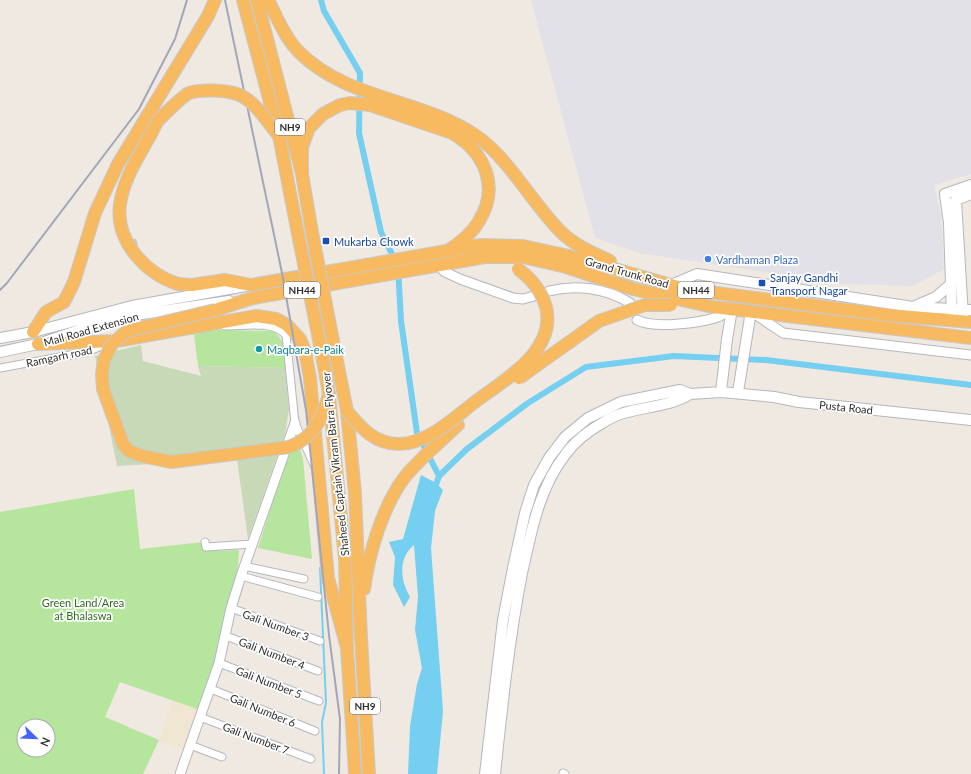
<svg xmlns="http://www.w3.org/2000/svg" width="971" height="774" font-family="Lato,sans-serif">
  <style>
    .industrial { fill: #e3e1e8 }
    .education { fill: #f0e6d1 }
    .green { fill: #b6e59e; fill-rule: evenodd }
    .cemetery { fill: #c8d9b8 }
    .water { fill: #75cff0 }
    .lines { fill: none; stroke-linecap: round; stroke-linejoin: round }
    .stream { stroke: #75cff0; stroke-width: 2 }
    .canal { stroke: #75cff0; stroke-width: 6 }
    .minor-tunnel { stroke: #c8c4bd; stroke-width: 7; stroke-dasharray: 7 3.5; stroke-linecap: butt }
    .minor-casing { stroke: #b4b7c1; stroke-width: 9 }
    .tertiary-casing { stroke: #b4b7c1; stroke-width: 11 }
    .secondary-casing { stroke: #b4b7c1; stroke-width: 12 }
    .trunk-casing { stroke: #c9c9c9; stroke-width: 14 }
    .minor { stroke: #fff; stroke-width: 7 }
    .tertiary { stroke: #fff; stroke-width: 9 }
    .secondary { stroke: #fff; stroke-width: 10 }
    .trunk { stroke: #f8ba60; stroke-width: 12 }
    .rail { stroke: #a3a6b8; stroke-width: 2 }
    .trunk-bridge-casing { stroke: #c9c9c9; stroke-width: 14; stroke-linecap: butt }
    .trunk-bridge { stroke: #f8ba60; stroke-width: 12 }
    .transit-dot { fill: #1a4fb4; stroke: #fff; stroke-width: 1.5 }
    .shop-dot { fill: #3f7fe0; stroke: #fff; stroke-width: 1.5 }
    .culture-dot { fill: #0f9aa8; stroke: #fff; stroke-width: 1.5 }
    .labels { text-anchor: middle; dominant-baseline: central; stroke-width: 3.5; stroke-linejoin: round; paint-order: stroke }
    .shield { fill: #fff; stroke: #6d6d6d; stroke-width: 1 }
    .shield-label { font-size: 10px; font-weight: bold; fill: #2e2e2e }
    .transit-label { font-size: 11px; fill: #164399; stroke: #fff; text-anchor: start }
    .shop-label { font-size: 11px; fill: #366cbe; stroke: #fff; text-anchor: start }
    .street-label { font-size: 11px; fill: #2e2e2e; stroke: #fff }
    .culture-label { font-size: 11px; fill: #0d838f; stroke: #fff; text-anchor: start }
    .park-label { font-size: 11px; fill: #2c6e1b; stroke: #fff }
  </style>
  <rect width="100%" height="100%" fill="#efe9e1"/>
  <path class="industrial" d="M531,0H971V174L934,185L941,215L944,269L913,286L842,284L639,253L595,238Z"/>
  <path class="education" d="M172,700L200,710L185,751L159,740Z"/>
  <path class="green" d="M215,330L272,331C286,339 285,354 285,368L198,366L194,334Z
    M300,449L303,459L312,559L258,548L288,453Z
    M134,489L140,549L203,542L206,551L239,550L238,567L209,688L200,710L120,682L105,717L159,740L143,774H0V512ZM24,726H48V750H24Z"/>
  <path class="cemetery" d="M141,345L143,361L201,376L198,366L285,368L289,410L285,434L248,539L237,459L117,466L95,356Z"/>
  <path class="water" d="M421,475L436,483L443,490L435,511L431,548L443,711L437,774H408L410,726L417,684L422,668L415,630L418,597L414,545C398,558 400,580 410,597L404,607L393,585L395,557L389,542L403,539Z"/>
  <g class="lines">
    <path class="stream" d="M320,568L326,703L322,722L324,774"/>
    <path class="canal" d="M321,0L324,11L360,73L359,133L381,232L398,266L401,321L417,433L439,476L434,491
      M439,476L467,449L528,403L586,367L674,356L766,360L971,385"/>
    <path class="minor-tunnel" d="M123,246L137,242"/>
    <defs>
      <path id="minor" d="M225,326C243,326 272,320 286,335L295,423L315,467
        M0,368L87,352L106,344
        M205,542L206,547L252,544
        M244,566L304,579
        M241,576L318,597
        M231,608L320,641
        M226,636L318,671
        M219,663L319,701
        M211,689L315,731
        M200,717L311,759
        M190,745L222,757
        M563,773L565,774"/>
      <path id="tertiary" d="M438,265L445,272L460,279L513,298L523,299L534,296
        M549,291C576,284 606,288 630,303
        M752,312L783,333L971,355
        M637,320C654,329 700,323 718,317C723,315 728,312 732,309
        M180,774L219,663L231,608L241,576L295,423"/>
      <path id="secondary" d="M671,285L697,274L913,307L971,310
        M915,306L936,297L951,284
        M952,316L949,223L945,194L971,185
        M963,316L956,200L971,194
        M0,338L33,332L132,306L246,286
        M0,352L38,344L95,325L136,315L229,301
        M721,392L774,397L799,402L971,420
        M738,392L751,311
        M485,774L503,620L513,568L525,513L534,485L549,458L565,437L588,418L621,402L680,390L690,394L721,392L727,339L732,309
        M495,774C502,707 509,640 522,573C531,533 539,488 565,455C574,442 590,430 604,422C630,405 665,410 690,394"/>
      <path id="trunk" d="M243,0L279,136L298,234
        M257,0L302,174L312,232
        M268,0C277,17 285,38 299,52C347,100 419,98 475,135C508,157 532,203 561,232C574,245 593,253 610,261
        M302,174V147L309,128L323,114L340,105L350,103L370,105L452,133C485,152 500,187 479,221C472,234 460,242 448,251
        M178,284L192,285L225,280L251,285L481,245L523,246L569,256L685,289L888,315L971,322
        M215,310L253,298L485,257H523L566,267L633,289L713,307L971,338
        M33,332L46,312L64,302L74,282L95,213L118,164L208,16L215,0
        M38,344L116,341L257,316L276,319L287,325L300,339L305,351L310,378L328,578L347,648
        M334,346L347,411L355,493L361,638L369,774
        M321,350L329,394L345,559L347,648L355,774
        M364,589C369,553 382,508 404,478C419,459 440,442 458,425"/>
    </defs>
    <use href="#minor" class="minor-casing"/>
    <use href="#tertiary" class="tertiary-casing"/>
    <use href="#secondary" class="secondary-casing"/>
    <use href="#trunk" class="trunk-casing"/>
    <use href="#minor" class="minor"/>
    <use href="#tertiary" class="tertiary"/>
    <use href="#secondary" class="secondary"/>
    <use href="#trunk" class="trunk"/>
    <path class="rail" d="M225,0L282,273L306,410L329,635L340,719L339,774
      M0,290L7,283L139,109L175,39L187,0"/>
    <defs>
      <path id="trunk-bridge" d="M312,232L334,346
        M298,234L321,350
        M178,284C146,274 115,241 120,205C123,181 136,161 147,141C151,135 154,128 157,122C161,117 183,96 189,93C200,89 225,90 237,94C255,100 267,122 279,136
        M215,310L127,331L112,344L104,360L102,374L103,389L123,444L129,451L142,456L171,462L289,447C314,438 323,418 329,394
        M519,378L599,321L645,305H671
        M347,411C361,428 375,444 399,444C427,444 454,418 475,402C504,380 557,351 546,307C541,290 532,279 518,269"/>
    </defs>
    <use href="#trunk-bridge" class="trunk-bridge-casing"/>
    <use href="#trunk-bridge" class="trunk-bridge"/>
  </g>
  <g class="transit-dot">
    <rect x="322" y="237" width="8" height="8" rx="2"/>
    <rect x="758" y="279" width="8" height="8" rx="2"/>
  </g>
  <circle class="shop-dot" cx="708" cy="259" r="4"/>
  <circle class="culture-dot" cx="259" cy="349" r="4"/>
  <g class="labels">
    <g class="shield">
      <rect x="275" y="119" width="30" height="16" rx="3"/>
      <rect x="284" y="282" width="36" height="16" rx="3"/>
      <rect x="678" y="282" width="36" height="16" rx="3"/>
      <rect x="350" y="698" width="30" height="16" rx="3"/>
    </g>
    <g class="shield-label">
      <text x="290" y="127">NH9</text>
      <text x="302" y="290">NH44</text>
      <text x="696" y="290">NH44</text>
      <text x="365" y="706">NH9</text>
    </g>
    <g class="transit-label">
      <text x="334" y="241">Mukarba Chowk</text>
      <text x="770" y="277">Sanjay Gandhi<tspan x="770" dy="13">Transport Nagar</tspan></text>
    </g>
    <g class="shop-label">
      <text x="716" y="259">Vardhaman Plaza</text>
    </g>
    <g class="street-label">
      <text transform="translate(627 272) rotate(16)">Grand Trunk Road</text>
      <text transform="translate(91 329) rotate(-16)">Mall Road Extension</text>
      <text transform="translate(59 356) rotate(-12)">Ramgarh road</text>
      <text transform="translate(846 407) rotate(6)">Pusta Road</text>
      <text transform="translate(335 464) rotate(-96)">Shaheed Captain Vikram Batra Flyover</text>
      <text transform="translate(276 625) rotate(20)">Gali Number 3</text>
      <text transform="translate(272 653) rotate(21)">Gali Number 4</text>
      <text transform="translate(269 682) rotate(21)">Gali Number 5</text>
      <text transform="translate(263 710) rotate(22)">Gali Number 6</text>
      <text transform="translate(256 738) rotate(21)">Gali Number 7</text>
    </g>
    <g class="culture-label">
      <text x="267" y="349">Maqbara-e-Paik</text>
    </g>
    <g class="park-label">
      <text x="83" y="602">Green Land/Area<tspan x="83" dy="13">at Bhalaswa</tspan></text>
    </g>
  </g>
  <g transform="translate(36 738) rotate(113)"><circle r="19" fill="#ffffff" stroke="#ababab"/>
  <path d="M0-3L7 15L0 10L-7 15Z" fill="#4264fb"/>
  <text y="-6" font-size="11" font-weight="bold" text-anchor="middle" fill="#2e2e2e">N</text>
  </g>
</svg>
